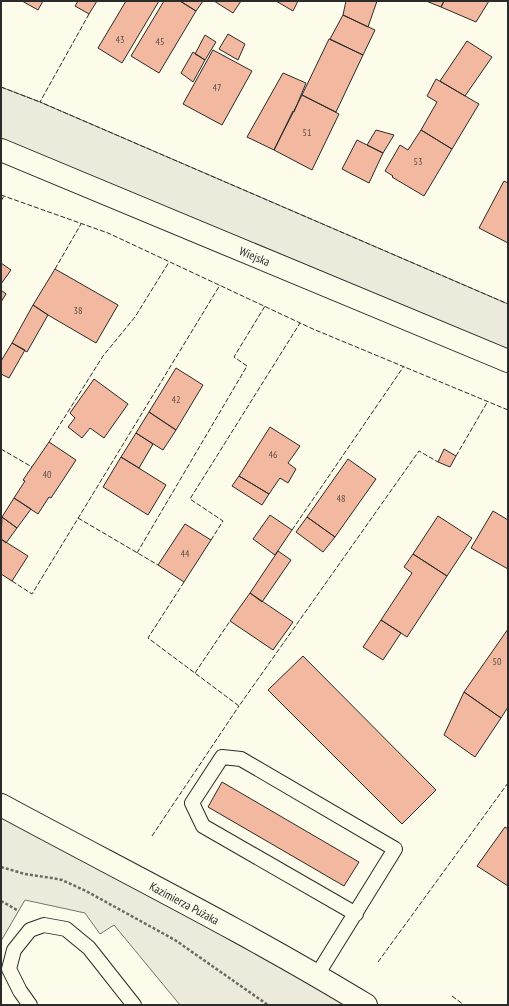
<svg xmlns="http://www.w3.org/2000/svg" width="509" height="1006" font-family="'PT Sans Narrow',sans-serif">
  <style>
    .green { fill: #ecebdb; stroke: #74746e }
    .building { fill: #f2b8a0; stroke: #2b2b2b }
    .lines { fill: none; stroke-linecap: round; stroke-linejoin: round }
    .lane-casing { stroke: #2b2b2b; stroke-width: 16 }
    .secondary-casing { stroke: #2b2b2b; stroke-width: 24 }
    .path { stroke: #6a6964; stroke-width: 2.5; stroke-dasharray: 3 2; stroke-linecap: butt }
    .lane { stroke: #fdfbea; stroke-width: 14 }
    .secondary { stroke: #fdfbea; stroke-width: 22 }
    .fence { stroke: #2b2b2b; stroke-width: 1; stroke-dasharray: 5 2; stroke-linecap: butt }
    .labels { text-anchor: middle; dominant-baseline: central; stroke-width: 3; stroke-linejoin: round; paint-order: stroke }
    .number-label { font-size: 10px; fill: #5d4e48 }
    .street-label { font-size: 12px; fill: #2b2b2b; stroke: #fdfbea }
  </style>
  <rect width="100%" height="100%" fill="#fdfbea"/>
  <path class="green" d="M1,87L40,102L508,304V361L1,150Z
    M1,805L366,1005H180L114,925L100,934L85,913L25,900L1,941Z"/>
  <path class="building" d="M22,1H43L38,10Z
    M78,1H97L89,14L75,6Z
    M126,1H159L122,63L98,48Z
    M164,1H180L196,11L159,73L131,56Z
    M180,1H203L196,11Z
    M214,1H241L233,13Z
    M276,1H298L293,11Z
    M346,1H377L368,27L343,15Z
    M426,1H444L441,7Z
    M444,1H489L476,22L441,7Z
    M343,15L375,30L363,55L330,39Z
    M228,34L245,44L238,60L219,49Z
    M205,35L216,42L205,60L195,54Z
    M329,39L363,55L336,112L302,95Z
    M467,41L492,57L465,96L440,81Z
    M213,50L252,71L222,125L183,104Z
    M193,52L205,60L193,82L181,73Z
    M283,73L306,83L294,112L293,111L274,150L247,137Z
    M436,79L479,104L452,149L421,130L437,102L427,96Z
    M302,95L339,114L312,170L274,150Z
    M376,130L394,135L383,153L367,145Z
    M421,130L452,149L424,196L392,177L393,176L385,171L400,145L408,150Z
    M357,140L383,153L369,183L342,169Z
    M504,181L508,183V243L479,228Z
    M1,263L11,270L1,284Z
    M55,269L118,305L96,343L48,315L33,305Z
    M1,290L6,294L1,302Z
    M33,305L48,315L27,352L12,343Z
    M12,343L25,350L9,378L1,374V361Z
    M176,368L203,385L176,430L149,412Z
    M94,379L128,404L104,438L90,428L82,438L68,427L75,418L70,413Z
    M149,412L176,430L163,450L136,433Z
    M270,427L300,446L288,463L296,469L288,483L280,478L269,494L239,476Z
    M136,433L153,444L139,468L121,457Z
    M49,442L76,460L51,498L49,497L38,514L14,498L25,481L23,480Z
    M444,449L456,456L450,467L438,462Z
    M121,457L166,485L148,515L103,487Z
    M348,459L376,479L335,537L307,517Z
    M239,476L269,494L262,505L232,486Z
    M14,498L31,509L17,528L2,517Z
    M493,511L508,520V569L471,548Z
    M270,515L292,530L275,555L253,539Z
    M438,516L472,538L447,576L413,554Z
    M2,517L17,528L6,543L1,539Z
    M307,517L335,537L323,552L296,532Z
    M185,524L211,540L184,582L158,565Z
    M1,539L28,556L12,581L1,574Z
    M278,551L291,560L262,602L250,593Z
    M413,554L447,576L407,637L381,620L412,573L404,567Z
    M250,593L293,622L273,650L230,621Z
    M381,620L401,633L383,660L363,647Z
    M508,629V707L501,718L464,692Z
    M303,656L436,790L402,824L268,690Z
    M464,692L501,718L475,757L444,735Z
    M222,782L359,862L344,886L208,807Z
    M505,827L508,829V886L477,866Z"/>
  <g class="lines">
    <defs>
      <path id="lane" d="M317,975L395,849L241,759L222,757L192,803L203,826L356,914
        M30,1005L20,991L9,969L14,950L30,930L44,925L66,929L89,948L134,1005"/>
      <g id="secondary">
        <path id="s1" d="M1,150L508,361"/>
        <path id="s2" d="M1,805C123,871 248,933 366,1005"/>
      </g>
    </defs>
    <use href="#lane" class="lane-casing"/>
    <use href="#secondary" class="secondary-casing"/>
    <path class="path" d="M1,867L25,874L52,878L62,880L86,891L175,940L268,1005
      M1,901L17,910"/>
    <use href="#lane" class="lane"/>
    <use href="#secondary" class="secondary"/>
    <path class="fence" d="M89,14L40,102L508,304
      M1,87L40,102
      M1,195L108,233L313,329L508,410
      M1,201L4,196
      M55,269L81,224
      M49,442L103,356L135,317L169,262
      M1,449L32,467
      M456,456L488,401
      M78,518L158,565
      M292,530L404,366
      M211,540L223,521L190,499L300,323
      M137,553L247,366L234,357L265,306
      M12,581L32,594L220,285
      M184,582L148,638L239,706L419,451L438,462
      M195,673L230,621
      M152,836L239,706
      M378,962L508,783
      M452,996L464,1005"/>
  </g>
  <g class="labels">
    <g class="number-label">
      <text x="120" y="39">43</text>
      <text x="160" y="41">45</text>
      <text x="217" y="87">47</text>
      <text x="307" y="132">51</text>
      <text x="418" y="161">53</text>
      <text x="78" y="310">38</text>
      <text x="176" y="399">42</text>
      <text x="273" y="454">46</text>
      <text x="47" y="474">40</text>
      <text x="341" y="498">48</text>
      <text x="185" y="553">44</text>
      <text x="497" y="661">50</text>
    </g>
    <g class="street-label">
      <text stroke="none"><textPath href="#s1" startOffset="275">Wiejska</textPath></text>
      <text stroke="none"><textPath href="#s2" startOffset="208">Kazimierza Pużaka</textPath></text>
    </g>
  </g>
  <rect width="509" height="1006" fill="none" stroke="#2b2b2b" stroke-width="4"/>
</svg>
